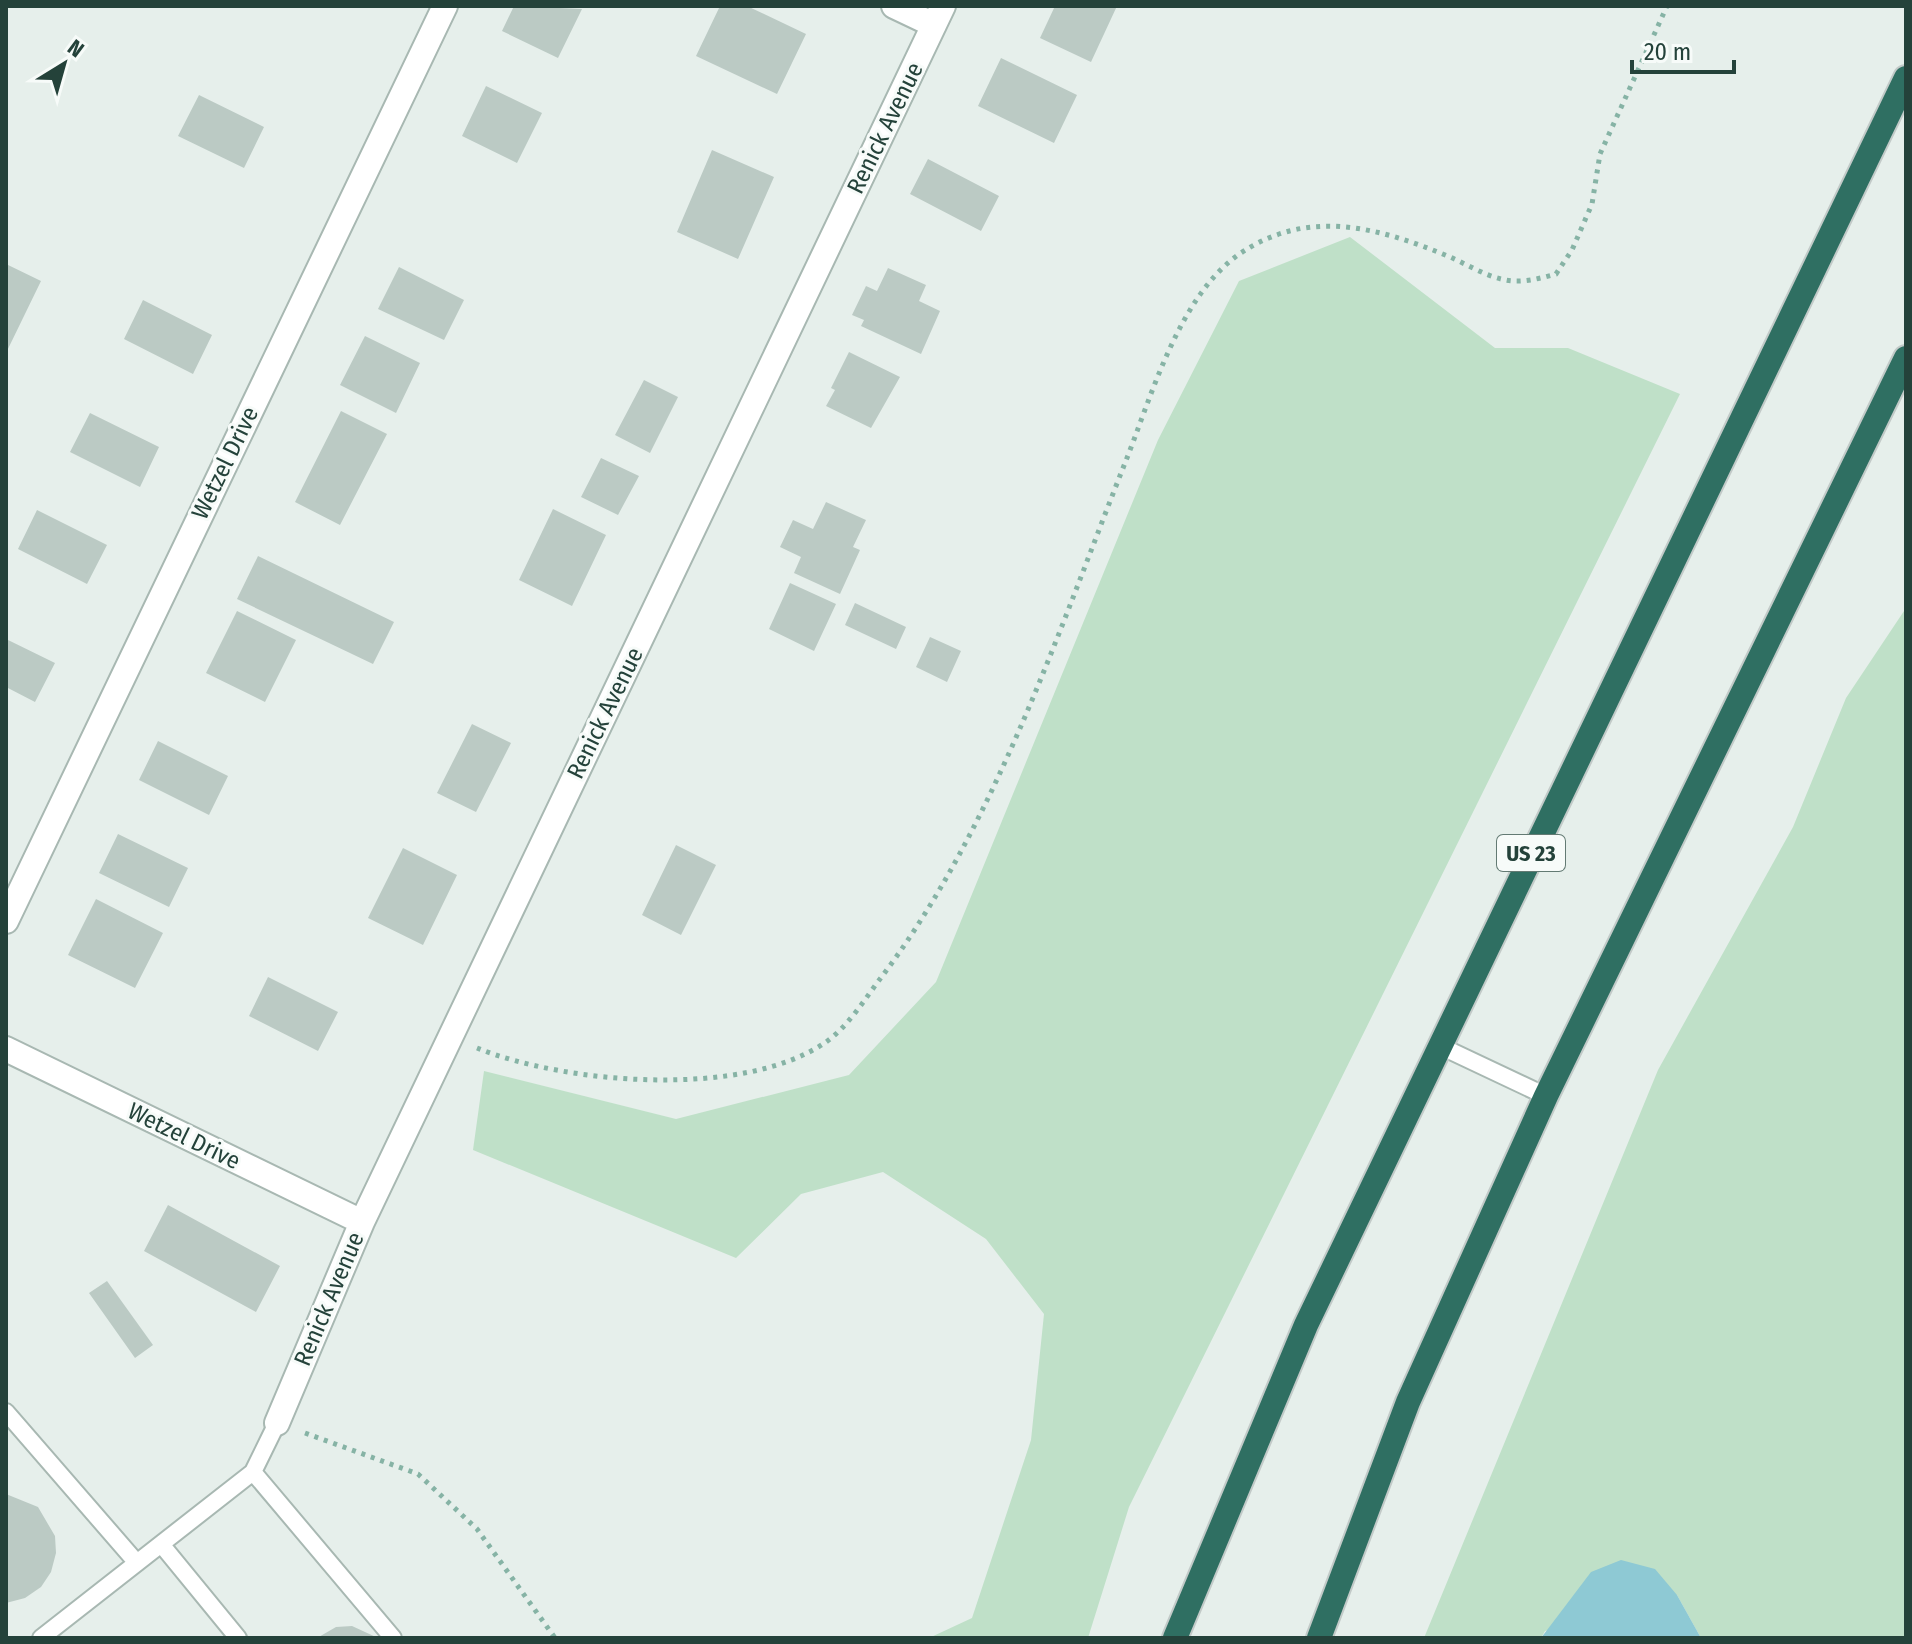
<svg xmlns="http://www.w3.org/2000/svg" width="1912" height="1644" font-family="'Fira Sans Condensed',sans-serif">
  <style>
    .green { fill: #bfe0c8 }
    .water { fill: #8ec9d4 }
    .building { fill: #bbcac4 }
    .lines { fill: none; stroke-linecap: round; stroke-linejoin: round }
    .lane-casing { stroke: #a8b8b2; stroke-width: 20 }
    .street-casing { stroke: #a8b8b2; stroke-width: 28 }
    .highway-casing { stroke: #c2cac8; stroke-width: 28 }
    .path { stroke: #86b3a5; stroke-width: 5; stroke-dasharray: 4 6; stroke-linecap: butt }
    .lane { stroke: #fff; stroke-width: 16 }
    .street { stroke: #fff; stroke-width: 24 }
    .highway { stroke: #2f6f62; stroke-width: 24 }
    .labels { text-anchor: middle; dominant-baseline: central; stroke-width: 6; stroke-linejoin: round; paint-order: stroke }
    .shield { fill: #f7fbf9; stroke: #637a73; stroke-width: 2 }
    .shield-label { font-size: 22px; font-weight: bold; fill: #24423a }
    .street-label { font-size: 24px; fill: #24423a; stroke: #f7fbf9 }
  </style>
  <rect width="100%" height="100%" fill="#e6efeb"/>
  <path class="green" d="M1350,237L1495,348H1568L1680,394L1129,1507L1088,1638H929L972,1618L1031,1440L1044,1314L986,1239L883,1172L801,1194L736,1258L473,1150L484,1071L676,1119L849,1075L936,982L1158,440L1239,281Z
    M1906,608V1638H1701L1677,1595L1545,1631L1541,1638H1424L1658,1070L1793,827L1846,698Z"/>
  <path class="water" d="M1621,1560L1655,1569L1677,1595L1701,1638H1541L1591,1572Z"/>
  <path class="building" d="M514,6L582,9L558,58L502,31Z
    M720,6H747L806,34L777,94L696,56Z
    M1055,6H1117L1091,62L1040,38Z
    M1001,58L1077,95L1054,143L978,106Z
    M486,86L542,113L517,163L462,136Z
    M199,95L264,127L244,168L178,136Z
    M712,150L774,177L738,259L677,232Z
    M928,159L999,196L981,231L910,194Z
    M6,264L41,281L6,353Z
    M399,267L464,300L444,340L378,309Z
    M888,268L926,285L919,301L940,311L921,354L861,326L864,320L852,315L866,286L877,291Z
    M143,300L212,335L193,374L124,339Z
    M365,336L420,363L396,413L340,385Z
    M849,352L900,377L871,428L826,406L835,390L831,388Z
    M644,380L678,397L650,453L615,435Z
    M341,411L387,434L340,525L295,502Z
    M90,413L159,447L140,487L70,452Z
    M601,458L639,476L618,515L581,497Z
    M826,502L866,520L853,547L860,550L840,594L794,573L801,557L780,547L793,520L813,529Z
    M553,509L606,535L572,606L519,580Z
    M37,510L107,545L87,584L18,549Z
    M258,556L394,622L373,664L237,599Z
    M790,583L836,604L814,651L769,629Z
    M855,603L906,627L896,649L845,625Z
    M237,611L296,640L265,702L206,673Z
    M930,637L961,651L947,682L916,667Z
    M6,639L55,663L35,702L6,687Z
    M472,724L511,743L476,812L437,793Z
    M158,741L228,776L209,815L139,780Z
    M118,834L188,868L169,907L99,873Z
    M676,845L716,865L681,935L642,915Z
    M403,848L457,875L423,945L368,918Z
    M96,899L163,933L135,988L68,955Z
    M268,977L338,1012L318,1051L249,1016Z
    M168,1205L280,1266L256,1312L144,1251Z
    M107,1281L153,1345L135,1358L89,1293Z
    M6,1494L38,1507L55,1536L56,1553L51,1572L41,1587L25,1598L6,1603Z
    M352,1626L378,1638H317L336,1627Z"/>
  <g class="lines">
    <defs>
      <path id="lane" d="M1438,1045L1546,1096
        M6,1412L137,1563
        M253,1472L393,1638
        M161,1544L238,1638
        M41,1638L253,1472L277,1423"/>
      <path id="street" d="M894,6L934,25
        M6,921L445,6
        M6,1049L362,1222
        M277,1423L362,1222L943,6"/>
      <path id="highway" d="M1175,1638L1306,1325L1906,78
        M1319,1638L1408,1402L1546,1096L1906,358"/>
    </defs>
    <use href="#lane" class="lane-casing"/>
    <use href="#street" class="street-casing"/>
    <use href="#highway" class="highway-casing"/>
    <path class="path" d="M477,1048C566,1084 744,1099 826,1042C849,1026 866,997 883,975C994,827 1057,635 1125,463C1151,398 1178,298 1238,255C1307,207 1378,227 1450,257C1466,264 1484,275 1501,279C1519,284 1538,279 1556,274L1572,250L1592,204L1600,154L1667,6
      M305,1433L418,1474L477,1529L555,1638"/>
    <use href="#lane" class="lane"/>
    <use href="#street" class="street"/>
    <use href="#highway" class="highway"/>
  </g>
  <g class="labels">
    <rect class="shield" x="1497" y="835" width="68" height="36" rx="6"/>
    <g class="shield-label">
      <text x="1531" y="853">US 23</text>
    </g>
    <g class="street-label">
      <text transform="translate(885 128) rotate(-64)">Renick Avenue</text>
      <text transform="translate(225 463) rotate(-64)">Wetzel Drive</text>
      <text transform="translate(605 713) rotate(-64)">Renick Avenue</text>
      <text transform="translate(184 1136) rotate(26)">Wetzel Drive</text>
      <text transform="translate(329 1299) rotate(-67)">Renick Avenue</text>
    </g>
  </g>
  <rect width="1912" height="1644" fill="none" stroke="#24423a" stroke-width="16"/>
  <g transform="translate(64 64) rotate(37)" stroke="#f7fbf9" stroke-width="6" paint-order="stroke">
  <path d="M0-6L14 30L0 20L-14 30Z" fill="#24423a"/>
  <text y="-12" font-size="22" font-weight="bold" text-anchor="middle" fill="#24423a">N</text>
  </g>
  <path d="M1632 60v12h102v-12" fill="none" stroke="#24423a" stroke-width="4"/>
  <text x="1644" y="60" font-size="24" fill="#24423a" stroke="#f7fbf9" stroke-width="6" paint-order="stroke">20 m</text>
</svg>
